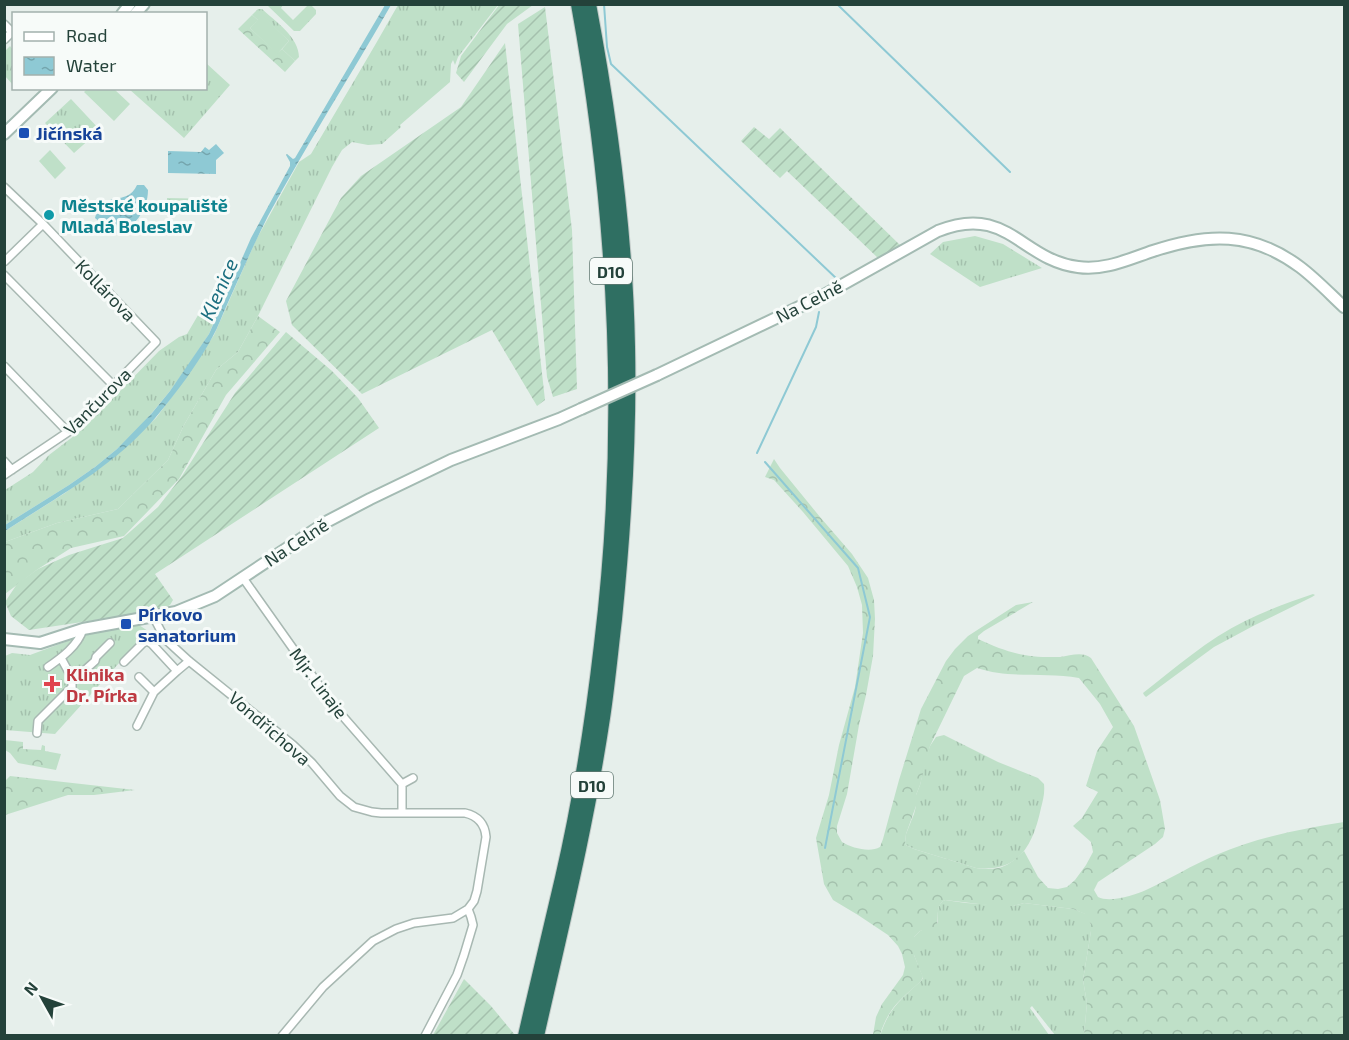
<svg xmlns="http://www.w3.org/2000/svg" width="1349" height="1040" font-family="'Exo 2',sans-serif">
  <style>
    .grass { fill: url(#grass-tufts) }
    .forest { fill: url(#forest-crowns); fill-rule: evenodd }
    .garden { fill: url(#garden-furrows) }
    .pitch { fill: #bfe0c8 }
    .water { fill: url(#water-ripples) }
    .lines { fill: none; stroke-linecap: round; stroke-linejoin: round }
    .stream { stroke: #8ec9d4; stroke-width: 2 }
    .street-casing { stroke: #a8b8b2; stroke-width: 10 }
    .secondary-casing { stroke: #a4bbb3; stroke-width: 14 }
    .highway-casing { stroke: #c2cac8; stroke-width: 16 }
    .street { stroke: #fff; stroke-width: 7 }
    .secondary { stroke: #fff; stroke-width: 10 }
    .highway { stroke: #2f6f62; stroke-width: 14 }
    .secondary-bridge-casing { stroke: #a4bbb3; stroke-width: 14; stroke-linecap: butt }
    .secondary-bridge { stroke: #fff; stroke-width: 10 }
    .transit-dot { fill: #1a4fb4; stroke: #f7fbf9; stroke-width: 2 }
    .culture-dot { fill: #0f9aa8; stroke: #f7fbf9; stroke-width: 2 }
    .health-dot { fill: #e0444e; stroke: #f7fbf9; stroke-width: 2 }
    .labels { text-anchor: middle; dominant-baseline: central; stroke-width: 6; stroke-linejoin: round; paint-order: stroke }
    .shield { fill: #f7fbf9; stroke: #637a73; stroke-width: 1.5 }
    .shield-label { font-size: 16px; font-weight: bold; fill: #24423a }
    .transit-label { font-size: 18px; font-weight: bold; fill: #164399; stroke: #f7fbf9; text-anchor: start }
    .culture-label { font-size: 18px; font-weight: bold; fill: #0d838f; stroke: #f7fbf9; text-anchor: start }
    .street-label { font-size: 18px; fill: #24423a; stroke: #f7fbf9 }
    .health-label { font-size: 18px; font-weight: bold; fill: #be3a42; stroke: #f7fbf9; text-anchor: start }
    .water-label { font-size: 20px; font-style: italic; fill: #1c6f80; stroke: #f7fbf9 }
  </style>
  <defs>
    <pattern id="grass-tufts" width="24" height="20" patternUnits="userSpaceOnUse" patternTransform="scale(1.5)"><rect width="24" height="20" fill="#bfe0c8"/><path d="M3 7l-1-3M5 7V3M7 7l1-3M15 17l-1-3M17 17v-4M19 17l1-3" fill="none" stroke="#a4c1ad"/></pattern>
    <pattern id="forest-crowns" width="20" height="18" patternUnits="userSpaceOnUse" patternTransform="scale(1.5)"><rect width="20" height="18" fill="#bfe0c8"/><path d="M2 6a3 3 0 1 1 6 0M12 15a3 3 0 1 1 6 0" fill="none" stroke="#a4c1ad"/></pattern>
    <pattern id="garden-furrows" width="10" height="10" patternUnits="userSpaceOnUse" patternTransform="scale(1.5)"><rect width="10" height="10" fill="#bfe0c8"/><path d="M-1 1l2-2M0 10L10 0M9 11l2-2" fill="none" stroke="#a4c1ad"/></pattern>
    <pattern id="water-ripples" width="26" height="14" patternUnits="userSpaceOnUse" patternTransform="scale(1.5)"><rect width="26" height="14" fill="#8ec9d4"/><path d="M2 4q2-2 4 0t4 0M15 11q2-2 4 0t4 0" fill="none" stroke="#74a5ad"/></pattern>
  </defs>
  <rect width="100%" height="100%" fill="#e6efeb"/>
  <path class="grass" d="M269,5H283L281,8L293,20L308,5H311L316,10V14L300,31H294L268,6Z
    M398,5H498L458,57L455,65L453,60L451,64L450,82L400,125L401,127L382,144L368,145L352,142L342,150L332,167L258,316L238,352L216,370L184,425L168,460L118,509L57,523L5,542V531L65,493L100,468L126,446L156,418L174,394L214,335L256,240L299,162L311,154C340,104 370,55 398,5Z
    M258,9H262C275,21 299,37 299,57L295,61L282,49L289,41L262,16L258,20L252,15Z
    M10,46L13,50V85L5,76V51Z
    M206,63L230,85L184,138L129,89L206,88Z
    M71,99L100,130L74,153L45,123Z
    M167,198L217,199L216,211L167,210Z
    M975,236L1003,244L1042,268L980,287L930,254L943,242Z
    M204,305L220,307L209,334L190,363L170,391L141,426L117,449L95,467L69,485L5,525V490L33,472L49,455L83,429L159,351L179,337L187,334Z
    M1313,594L1315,595L1312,597L1255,625L1214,647L1146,697L1144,695L1143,693C1175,668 1208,639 1245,621C1267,610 1290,602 1313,594Z
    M139,625L148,631L55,734L5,730V656L12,653L30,655L92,632L123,626Z
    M944,735L998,762L1038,778L1044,784C1045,793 1043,800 1041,808C1033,845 1019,873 976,868L914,849L906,845L905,843L906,834L914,814L916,806V795L920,785L926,758L930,746L936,737Z
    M945,900L966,903L1013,906L1024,903L1073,909L1086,914L1089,918L1091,925V931L1083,980L1087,1003L1084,1035H1055L1032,1006L1030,1008L1049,1035L880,1036C889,1008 901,999 921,981L923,978L914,955V937L920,931L938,923C938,915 936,904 945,900Z"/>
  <path class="forest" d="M252,15L258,20L250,28L277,53L282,49L295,61L285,72L238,29Z
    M258,316L280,332L226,395L179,479L124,536L71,548L38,569L5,594V542L57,523L118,509L168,460L184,425L216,370L238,352Z
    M774,459L780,468L820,517L852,554L868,578L874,600L875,619L873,656L866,695L859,725L847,794L837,826V833L842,842C852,848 870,853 880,847L883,839L899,780L921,709L946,661L955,649L968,636L1016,605L1033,602L984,631L978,636V639C1008,653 1027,658 1060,657C1070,656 1082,651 1091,658L1134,726L1160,800L1165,829L1163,837L1155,844L1098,882L1094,890L1098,897C1110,903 1135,895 1146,890C1170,879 1192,865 1216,855C1257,837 1301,829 1344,822V1035H1084L1087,1003L1083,980L1091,931V925L1088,918L1085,914L1073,909L1024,903L1013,906H996L945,900C935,905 939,917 937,927L920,931L914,937V955L923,977L921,981C901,999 888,1008 880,1035H873L876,1017L882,1004L903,975L905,967L902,954L898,946L888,935L858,915L833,900L824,884L816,838L829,795L839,745L855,687L863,633L862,605L857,587L848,566L803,512L774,480L765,477ZM977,668C1010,679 1045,672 1079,678L1100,704L1113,727L1097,751L1086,786L1098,792L1082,818L1073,826L1091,842L1093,852L1086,865L1075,880L1067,887L1058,889L1048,888L1038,877L1024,851C1008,867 999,871 976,868L914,849L906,845L905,843L906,834L916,806V795L920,785L930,746L964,676Z
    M5,740L23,742V749L41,750L42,745L45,746V751L61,754L56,770L18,763L10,753L5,750Z
    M10,776L135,790L94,795H68L5,815V781Z"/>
  <path class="garden" d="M499,5H533L507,24L464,82L456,73L461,56Z
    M545,7L572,230L577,389L553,397L547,377L518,24Z
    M505,43L545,400L537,406L492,330L362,394L292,325L286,301L341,198L361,176L461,107Z
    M754,127L769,139L780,128L901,246L879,259L787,171L780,178L741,141Z
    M286,332L332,371L358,398L379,428L155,574L173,600L170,605L162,610L29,630L11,616L5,602L17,584L38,569L69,555L123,538L158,507L182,476L235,393Z
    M464,979L491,1006L515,1035H433Z"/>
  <path class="pitch" d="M262,15L289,41L277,54L250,28Z
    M87,89H114L130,104L114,121L84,92Z
    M50,150L66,168L55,179L39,161Z"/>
  <path class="water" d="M385,5H391C351,75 307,144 268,216C253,246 240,276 226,307C222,316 218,327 213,336C198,364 177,392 156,417C115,466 57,497 5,531V525L69,485L95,467L117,449L152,413L170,391L209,334L251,238L290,166V162L286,155L287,154L293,159L295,158Z
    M216,144L224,153L216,160V174L168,173V151L201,152L205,147L209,150Z
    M137,185H144L148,190C148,210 134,229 115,234L95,218C102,188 127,208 137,185Z"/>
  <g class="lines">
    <path class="stream" d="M604,4L607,47L611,64L838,280
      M837,4L1010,172
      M757,453L816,327L819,312
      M765,462L858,568L870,617L825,848"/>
    <defs>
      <path id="street" d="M4,24L14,34
        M4,40L12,32
        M4,187L43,224L156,342L68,432L4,475
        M4,262L43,224
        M4,275L113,385
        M4,366L68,432
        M4,461L12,470
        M243,578L333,705L402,784V813
        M153,616L165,639L189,661L293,745L312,763L340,796L354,807L372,812L381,813H465C478,816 485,824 486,837L477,891L474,901L468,909L453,918L414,923L396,929L373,941L323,987L282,1036
        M61,658L72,678H76L95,661L96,657L110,643
        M124,662L143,643L147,641L152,644L177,671L189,661
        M48,667C61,658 78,646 83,629
        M139,677L154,692L177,671
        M137,726L154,692
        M37,733L38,721L72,687V678
        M402,784L413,778
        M425,1036L457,975L464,955L473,925L471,917L468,909"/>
      <path id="secondary" d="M122,14L130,4
        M135,14L144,4
        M4,134L52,88
        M657,375L824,295L938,231C1007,203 1021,260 1078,267C1104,271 1129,259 1153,251C1207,233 1252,231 1300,267C1316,279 1330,294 1344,307
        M4,639L40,643L83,629L176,612L215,596L328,521L370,499L451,460L559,419L581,409"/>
      <path id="highway" d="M525,1036C537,983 550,930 562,878C580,801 592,723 601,645C627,433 616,214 578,4
        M537,1036C561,930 587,825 603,718C608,685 611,652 615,619C624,529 630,438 628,347C626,235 610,115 589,4"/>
    </defs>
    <use href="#street" class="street-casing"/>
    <use href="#secondary" class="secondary-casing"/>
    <use href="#highway" class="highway-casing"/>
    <use href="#street" class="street"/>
    <use href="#secondary" class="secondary"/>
    <use href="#highway" class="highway"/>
    <defs>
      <path id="secondary-bridge" d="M581,409L657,375"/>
    </defs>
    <use href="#secondary-bridge" class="secondary-bridge-casing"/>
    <use href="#secondary-bridge" class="secondary-bridge"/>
  </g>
  <g class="transit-dot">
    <rect x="18" y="127" width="12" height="12" rx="3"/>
    <rect x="120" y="618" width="12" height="12" rx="3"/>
  </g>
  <circle class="culture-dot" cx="49" cy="215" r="6"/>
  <path class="health-dot" d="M49 675h6v6h6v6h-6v6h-6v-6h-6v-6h6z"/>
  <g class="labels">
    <g class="shield">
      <rect x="590" y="258" width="42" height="26" rx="4.5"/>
      <rect x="571" y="772" width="42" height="26" rx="4.5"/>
    </g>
    <g class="shield-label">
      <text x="611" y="271">D10</text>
      <text x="592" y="785">D10</text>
    </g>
    <g class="transit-label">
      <text x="36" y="133">Jičínská</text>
      <text x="138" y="614">Pírkovo<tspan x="138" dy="21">sanatorium</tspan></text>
    </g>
    <g class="culture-label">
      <text x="61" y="205">Městské koupaliště<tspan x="61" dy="21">Mladá Boleslav</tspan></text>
    </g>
    <g class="street-label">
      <text transform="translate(106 290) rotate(46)">Kollárova</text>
      <text transform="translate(809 301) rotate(-27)">Na Celně</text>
      <text transform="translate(97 401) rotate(-45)">Vančurova</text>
      <text transform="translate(296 542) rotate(-33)">Na Celně</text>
      <text transform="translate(319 683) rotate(53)">Mjr. Linaje</text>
      <text transform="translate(270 728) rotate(41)">Vondřichova</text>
    </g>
    <g class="health-label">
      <text x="66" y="674">Klinika<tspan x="66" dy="21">Dr. Pírka</tspan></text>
    </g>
    <g class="water-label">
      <text transform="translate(218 289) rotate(-66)">Klenice</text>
    </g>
  </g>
  <rect width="1349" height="1040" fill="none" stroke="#24423a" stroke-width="12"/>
  <rect x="12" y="12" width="195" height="78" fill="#f7fbf9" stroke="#a3b1ad" stroke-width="1.5"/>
  <rect x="24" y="32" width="30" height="9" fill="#ffffff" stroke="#a3b1ad" stroke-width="1.5"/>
  <text x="66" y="42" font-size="18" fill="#24423a">Road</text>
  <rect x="24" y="57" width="30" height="18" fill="url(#water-ripples)" stroke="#a3b1ad" stroke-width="1.5"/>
  <text x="66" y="72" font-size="18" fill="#24423a">Water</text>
  <g transform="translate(42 998) rotate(310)" stroke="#f7fbf9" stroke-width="4.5" paint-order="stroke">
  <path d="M0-4.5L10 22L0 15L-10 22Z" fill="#24423a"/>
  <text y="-9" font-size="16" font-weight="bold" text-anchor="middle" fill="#24423a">N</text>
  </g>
</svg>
